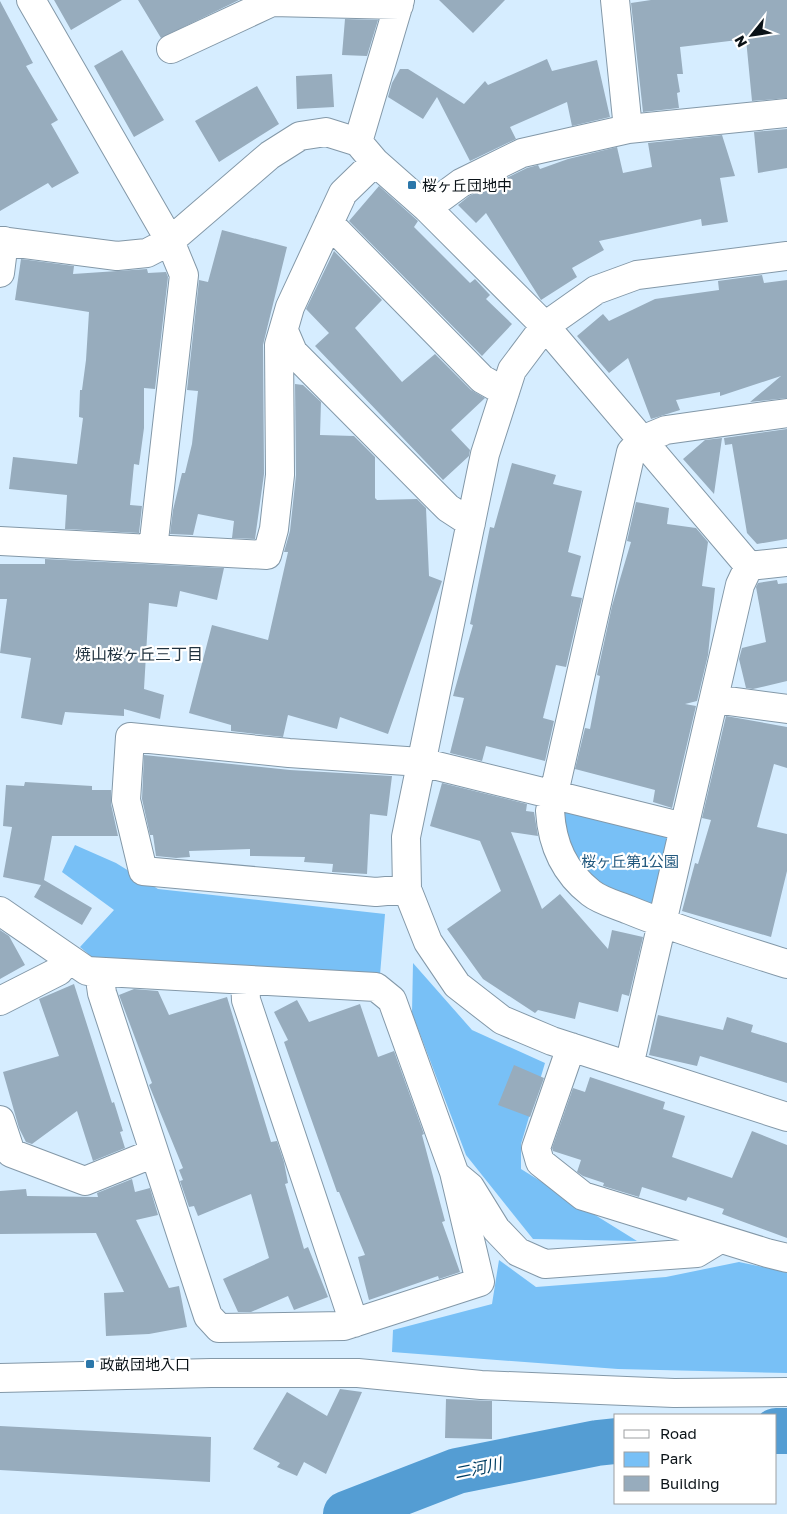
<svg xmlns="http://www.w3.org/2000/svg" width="787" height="1514" font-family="'Golos Text','Noto Sans JP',sans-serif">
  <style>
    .green { fill: #78c0f6 }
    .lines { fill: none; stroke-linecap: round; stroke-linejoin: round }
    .river { stroke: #549dd3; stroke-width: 46 }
    .building { fill: #97acbd }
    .minor-casing { stroke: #8398a8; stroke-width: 30 }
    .minor { stroke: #fff; stroke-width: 28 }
    .poi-dot { fill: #2b77aa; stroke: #fff; stroke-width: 2 }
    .labels { text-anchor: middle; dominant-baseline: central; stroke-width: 4.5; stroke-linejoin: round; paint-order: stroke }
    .poi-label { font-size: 15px; fill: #0a1217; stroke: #fff; text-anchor: start }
    .park-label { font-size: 15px; fill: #245a7f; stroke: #fff }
    .neighbourhood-label { font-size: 16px; fill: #20323f; stroke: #fff }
    .water-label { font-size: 16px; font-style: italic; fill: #013e62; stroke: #fff }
  </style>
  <rect width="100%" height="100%" fill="#d6edff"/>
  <path class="green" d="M559,806L676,833L654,912L604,890L564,855Z
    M75,845L116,863L158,889L385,914L380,975L93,958L80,947L114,910L62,872Z
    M413,963L472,1030L545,1063L521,1144V1169L637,1241L533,1239L466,1155L412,1013Z
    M499,1260L536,1287L666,1277L739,1262L787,1272V1373L618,1369L392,1352L393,1330L492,1304Z"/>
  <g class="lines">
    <path class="river" d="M776,1431H787
      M346,1514L457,1471L597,1443L616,1441"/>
  </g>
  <path class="building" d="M54,0H122L71,30Z
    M138,0H239L161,38Z
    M439,0H505L473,33Z
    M651,0H787V98L752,101L746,39L680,47L683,74H677L680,92L677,93L679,108L643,112L631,3Z
    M0,1L33,63L26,66L58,120L51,124L79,173L52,188L48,183L0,211Z
    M345,19L378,20L367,56L342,55Z
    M122,50L164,120L134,137L94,66Z
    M547,59L552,71L597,60L610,117L572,126L567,102L510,127L516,139L470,161L437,97L423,119L388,97L392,83L400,69H408L464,104L485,81L488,85Z
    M332,74L334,107L297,109L296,76Z
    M257,86L279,124L219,162L195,121Z
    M787,129V168L758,173L754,132Z
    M722,135L735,176L720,178L728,222L702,226L701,219L599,241L604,250L572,268L577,277L541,300L486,213L476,223L458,205L469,196L527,168L538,165L540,169L568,159L617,147L623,173L652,167L648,143Z
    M379,186L418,221L414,227L470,283L475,279L490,295L486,299L512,324L482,356L349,221Z
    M222,230L287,247L263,345L264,474L255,539L232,538L234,521L198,514L193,535L170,534L173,510L182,473H185L192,444L198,391L187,390L199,280L208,282Z
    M334,251L382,300L355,328L402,382L435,354L471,390L485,398L451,430L470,450L469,456L443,480L315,346L329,333L306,309Z
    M21,259L74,266L73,274L147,269L148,273L166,272L168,277L155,389L144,388V428L139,465L134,464L130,505L142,506L139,533L65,529L67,495L9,489L13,457L77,464L83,418L79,417L80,390H82L86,360L89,312L15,300Z
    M762,275L764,283L787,280V398L750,402L781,376L720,396V392L676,400L680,410L651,419L628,358L609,373L577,336L603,314L609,321L655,299L719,290L718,281Z
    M295,384L303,385L321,402L320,435L354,436L375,457V498L377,500L417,499L426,508L429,576L442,581L388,734L340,717L337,729L288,715L283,737L231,731V725L189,713L212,625L268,640L288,552H284L290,531L296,475Z
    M787,429V539L757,544L747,533L732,444L725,445L724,438Z
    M722,438L714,494L683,459L705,440Z
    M512,463L556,475L553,484L582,491L568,552L581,556L571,596L582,598L566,667L556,665L543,718L554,721L545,761L486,746L482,761L450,753L464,698L453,696L473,625L470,624L490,527L494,528Z
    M636,502L669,508L667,524L696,528L708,542L702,586L715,588L708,655L697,701L685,704L696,706L672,808L653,802L655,790L575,769L585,728L590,729L600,676L597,675L612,606L631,542L627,541Z
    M45,559L224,568L217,600L180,591L177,607L149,603L144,689L164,695L160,719L124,709V716L65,712L62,725L21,718L31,658L0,653L7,599H0V564H45Z
    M777,580L778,584L787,583V681L753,689L746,688L739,659L742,648L766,642L756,587L758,583Z
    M726,716L787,727V768L774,764L757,827L787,834V871L771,937L682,911L695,863L698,864L711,820L702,818Z
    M144,755L290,770L392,776L387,816L370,814L367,874L332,872L333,864L304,862L305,857L250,856V849L189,851L190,857L176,858L156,856L153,835H150L142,799Z
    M25,782L92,786V790H111V804L118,836H52L44,880L92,908L82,925L34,897L41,885L3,877L12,827L3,826L6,785L24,786Z
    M442,783L527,804L526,811L534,812L538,836L511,832L542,909L560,894L608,949L612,930L643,937L629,996L622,994L618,1012L579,1002L575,1019L538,1010L535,1013L483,979L447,929L501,891L480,841L430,826Z
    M0,930L9,936L25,965L0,979Z
    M74,984L112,1103L114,1102L123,1131L120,1132L125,1148L93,1161L77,1111L32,1144L26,1142L19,1128L3,1072L59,1056L39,999Z
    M134,989L158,991L169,1015L227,997L271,1142L277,1141L284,1162L288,1183L285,1184L304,1249L308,1247L328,1297L294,1310L288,1296L251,1312H238L223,1279L269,1258L251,1194L198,1216L194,1206L189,1207L180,1181L183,1180L179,1170L183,1168L149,1085L152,1083L119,995Z
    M297,1000L309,1022L360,1004L378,1057L394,1051L424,1134L422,1135L445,1221L442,1222L460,1272L439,1279L438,1276L369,1300L358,1257L365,1255L339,1192H337L284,1042L288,1040L274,1012Z
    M658,1015L723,1030L727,1017L753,1025L751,1032L787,1043V1083L700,1056L697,1066L649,1055Z
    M514,1065L544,1078L530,1117L498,1105Z
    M590,1077L665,1102L663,1109L685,1116L672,1157L732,1178L752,1131L787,1145V1238L722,1214L724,1209L688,1197L686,1201L642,1187L639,1197L603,1186L604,1183L583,1176L577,1172L581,1160L553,1151L552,1148L573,1088L585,1092Z
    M132,1179L135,1192L150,1188L158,1215L136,1220L169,1288L179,1286L187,1327L149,1334L106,1336L104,1293L124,1292L96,1233L0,1234V1191L26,1189L27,1196L98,1197L97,1193Z
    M340,1389L362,1392L326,1474L304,1462L297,1476L277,1467L280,1463L253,1449L287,1392L327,1416Z
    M446,1399L492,1401V1439L445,1438Z
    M0,1426L211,1437L210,1482L0,1470Z"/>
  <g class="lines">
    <defs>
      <path id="minor" d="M31,0L170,241L184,275L153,549
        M171,49L272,2L399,5
        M628,129L787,113
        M358,142L400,0
        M427,208L461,183L522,153L628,129L615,0
        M329,223L482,379L505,392
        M0,241L117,256L147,253L170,241L270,155L300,136L326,132L358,142L375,162L427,208L545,326L749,566
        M787,256L637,275L596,290L545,326L512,370L485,454L406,837L407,889L428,942L457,985L502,1020L552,1041L787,1117
        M0,273L4,241
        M284,331L293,352L448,508L471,523
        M787,413L666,430L642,440L631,452L550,811C552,845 564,872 591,893C601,901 617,905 629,910C680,931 734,947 787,964
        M0,541L267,555L274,529L280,475L279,345L290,307L343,193L375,162
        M714,699L787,709
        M407,889L376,892L143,871L126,800L130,737L289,753L421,762L684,827
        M0,911L87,971L376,987L392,1000L454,1172L480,1282L344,1326L219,1328L208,1316L102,993L99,972
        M245,980L246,1000L354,1323
        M0,1001L59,971L67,958
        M571,1047L536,1148L540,1162L583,1196L767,1253L787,1258
        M629,1066L740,585L749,566L787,562
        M0,1120L11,1153L85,1181L154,1153
        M458,1177L470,1187L496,1229L518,1252L545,1264L697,1253L720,1239
        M0,1378L211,1373H358L481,1385L674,1393L787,1392"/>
    </defs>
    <use href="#minor" class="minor-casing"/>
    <use href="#minor" class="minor"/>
  </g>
  <g class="poi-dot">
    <rect x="407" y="180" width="10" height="10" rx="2.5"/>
    <rect x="85" y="1359" width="10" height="10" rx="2.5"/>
  </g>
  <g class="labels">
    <g class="poi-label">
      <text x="422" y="185">桜ヶ丘団地中</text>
      <text x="100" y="1364">政畝団地入口</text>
    </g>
    <g class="park-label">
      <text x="630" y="861">桜ヶ丘第1公園</text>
    </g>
    <g class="neighbourhood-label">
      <text x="139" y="654">焼山桜ヶ丘三丁目</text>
    </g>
    <g class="water-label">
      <text transform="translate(478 1468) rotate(-12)">二河川</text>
    </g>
  </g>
  <rect x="614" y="1414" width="162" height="90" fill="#ffffff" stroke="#9da0a2"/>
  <rect x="624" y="1430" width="25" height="8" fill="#ffffff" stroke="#9da0a2"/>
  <text x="660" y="1439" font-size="15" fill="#0a1217">Road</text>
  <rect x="624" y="1452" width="25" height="15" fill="#78c0f6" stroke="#9da0a2"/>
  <text x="660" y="1464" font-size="15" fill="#0a1217">Park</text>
  <rect x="624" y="1476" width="25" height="15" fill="#97acbd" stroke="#9da0a2"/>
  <text x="660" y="1489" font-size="15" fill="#0a1217">Building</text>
  <g transform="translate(752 35) rotate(240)" stroke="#ffffff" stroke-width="4" paint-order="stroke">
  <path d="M0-4L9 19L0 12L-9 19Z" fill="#0a1217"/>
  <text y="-8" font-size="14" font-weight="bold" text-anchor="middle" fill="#0a1217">N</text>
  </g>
</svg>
